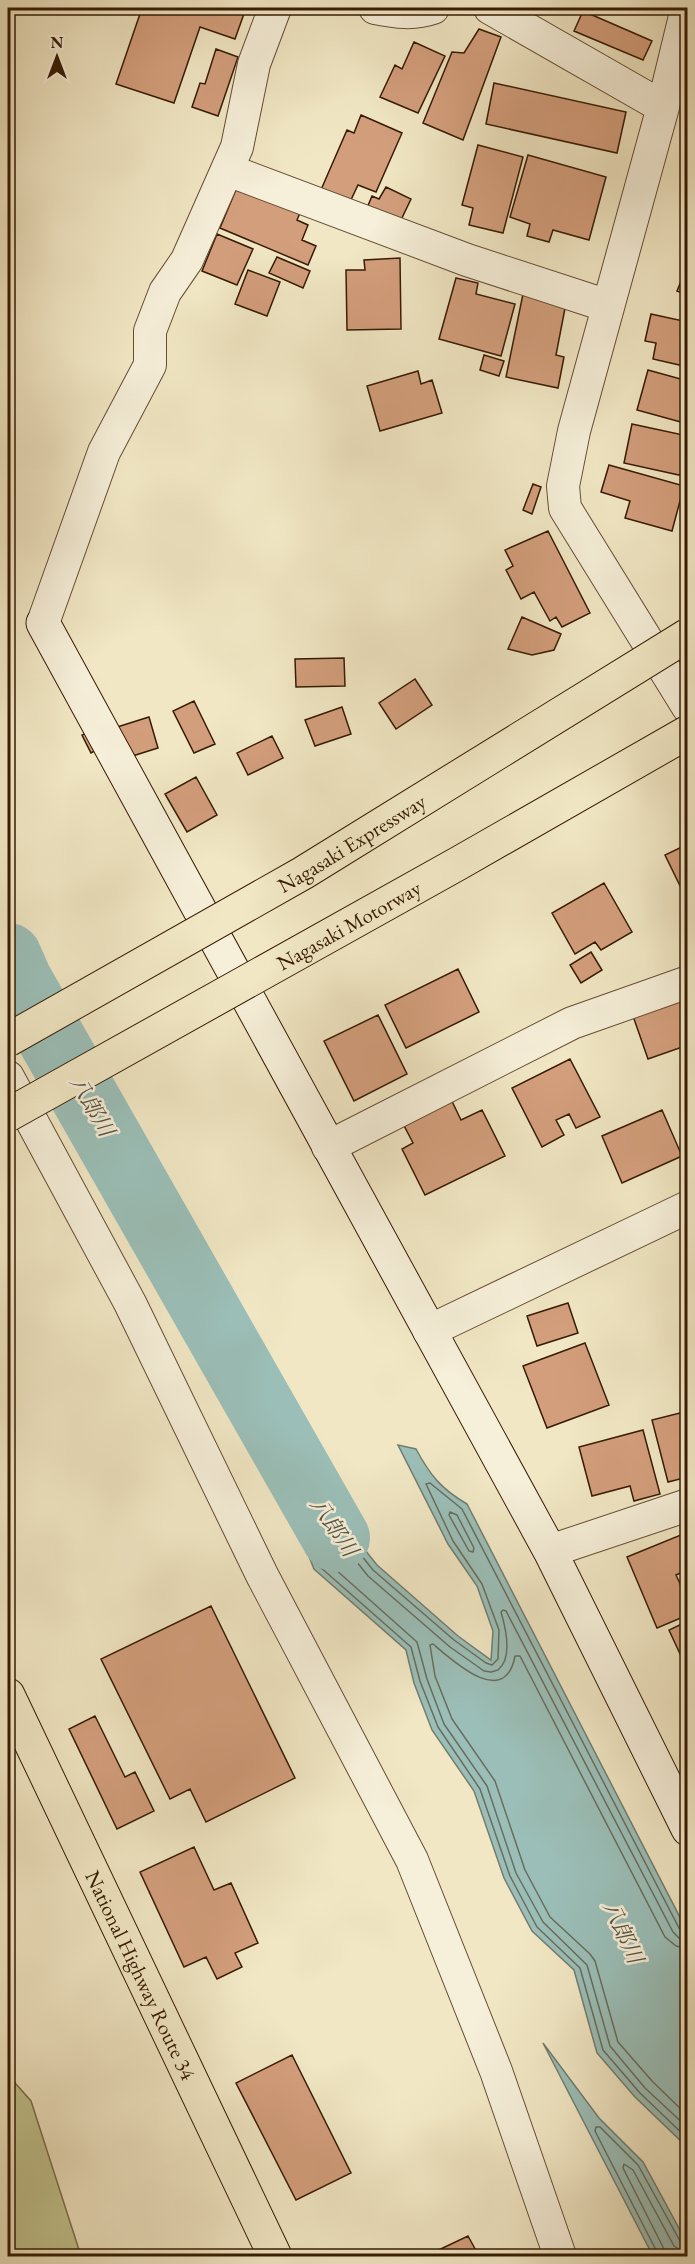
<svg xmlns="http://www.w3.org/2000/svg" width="695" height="2264" font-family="'EB Garamond','Noto Serif JP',serif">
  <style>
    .green { fill: #c1c38f; stroke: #7c6f49; stroke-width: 1.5 }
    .water { fill: #9bbfb8; stroke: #737d70; stroke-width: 1.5 }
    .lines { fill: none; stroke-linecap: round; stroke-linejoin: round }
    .shore { stroke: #686d5e; stroke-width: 1.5 }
    .river { stroke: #9bbfb8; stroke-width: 68 }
    .building { fill: #d39e7c; stroke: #361b03; stroke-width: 1.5 }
    .street-casing { stroke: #654e33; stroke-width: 34 }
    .secondary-casing { stroke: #361b03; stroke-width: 35 }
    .highway-casing { stroke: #361b03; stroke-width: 35 }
    .street { stroke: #f6efd9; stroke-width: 32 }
    .secondary { stroke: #f6efd9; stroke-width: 33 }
    .highway { stroke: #f1e7c4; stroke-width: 33 }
    .highway-bridge-casing { stroke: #361b03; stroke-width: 35; stroke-linecap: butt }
    .highway-bridge { stroke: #f1e7c4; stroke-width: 33 }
    .labels { text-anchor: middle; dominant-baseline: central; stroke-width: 5; stroke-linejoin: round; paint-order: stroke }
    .street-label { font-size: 21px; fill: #361b03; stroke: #f6efd9 }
    .water-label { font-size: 22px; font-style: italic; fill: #595442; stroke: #f6efd9 }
  </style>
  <rect width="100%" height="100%" fill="#f1e7c4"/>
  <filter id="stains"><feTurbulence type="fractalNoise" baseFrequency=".00333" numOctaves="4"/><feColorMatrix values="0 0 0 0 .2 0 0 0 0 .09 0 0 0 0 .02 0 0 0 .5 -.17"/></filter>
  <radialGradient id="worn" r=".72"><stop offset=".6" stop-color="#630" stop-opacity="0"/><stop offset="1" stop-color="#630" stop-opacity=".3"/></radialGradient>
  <path class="green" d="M8,2075L31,2101L81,2256H8Z"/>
  <path class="water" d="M249,1405L377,1565L458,1636L491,1660L493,1631L477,1586L448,1544L398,1445L416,1449C430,1475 441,1489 467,1504L687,1931V2147L635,2097L597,2053L574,1970L532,1931L504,1878L474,1791L432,1730L414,1683L406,1650L314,1569Z
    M543,2043L599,2118L643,2162L687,2243V2256H653Z"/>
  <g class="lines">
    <path class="shore" d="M450,1512L457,1515L474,1548L473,1552L469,1551L449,1515Z
      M688,1932L679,1928L462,1509L430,1483L426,1484L453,1541L482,1584L499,1630L498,1659L492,1665L486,1663L454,1640L373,1570L282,1456H278L277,1459L319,1566L411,1647L420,1681L438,1727L480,1789L510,1876L537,1927L580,1968L603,2050L640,2093L688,2139
      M688,1940L679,1938L673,1932L506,1611L503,1610L501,1612C506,1629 513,1658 498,1670L491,1672L484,1671L450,1647L368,1576L308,1501L304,1500L303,1504L326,1561L417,1642L427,1679L444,1724L487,1786L516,1873L543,1922L587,1965L610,2046L645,2088L688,2128
      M688,1949L676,1946L665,1937L520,1656H515C505,1709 454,1662 433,1644L430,1645L435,1676L452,1719L495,1781L525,1870L550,1917L590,1954L595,1961L618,2042L652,2081L688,2116
      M657,2256V2252L595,2131L596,2127H600L638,2165L680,2241L688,2244
      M665,2256L664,2249L623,2168L624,2164L633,2170L674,2246L680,2250L688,2252"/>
    <path class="river" d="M8,957L18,980L336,1538"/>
  </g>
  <path class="building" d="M8,8H14L13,42H8Z
    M142,8H246L235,39L200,27L174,103L116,84Z
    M583,11L652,41L643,60L574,31Z
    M479,29L501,37L463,140L423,123L452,52L464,53Z
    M414,42L445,56L418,113L380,97L395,65L402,69Z
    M216,49L238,57L218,116L192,107L200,83L205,84Z
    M494,83L626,112L617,153L486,124Z
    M361,115L402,133L376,192L358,185L349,204L320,192L347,130L354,133Z
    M478,145L523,157L503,233L469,225L473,208L462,205Z
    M528,155L606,177L589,240L553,230L549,242L527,236L530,224L510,217Z
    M237,187L300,213L297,220L308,225L302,240L316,246L308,265L220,228Z
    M386,187L411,199L399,224L367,208L372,196L379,199Z
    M217,234L253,249L237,285L202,271Z
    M277,257L310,271L303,288L269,273Z
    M400,258L401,329L347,330L346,270H365L364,260Z
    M688,264V295L677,291Z
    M248,270L280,282L267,316L235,304Z
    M456,278L478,283L476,294L515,304L501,356L439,339Z
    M523,294L566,303L556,355L564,357L558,388L506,377Z
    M651,314L688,322V367L653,359L656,343L645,341Z
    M484,355L504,361L499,376L480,370Z
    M648,370L688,381V424L637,410Z
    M418,371L421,384L432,380L442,413L380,431L367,386Z
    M632,424L688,436V477L624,463Z
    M609,465L684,486L672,531L625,518L630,501L601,492Z
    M533,484L541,487L532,514L523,510Z
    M548,531L590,613L562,627L556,617L550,621L534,592L521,599L506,570L513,566L505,550Z
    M522,617L561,634L554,650L532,655L508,649Z
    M344,658L345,686L296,687L295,659Z
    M415,679L432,705L396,729L379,703Z
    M194,701L215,744L194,753L173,711Z
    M342,707L351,734L315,746L305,720Z
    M149,717L158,748L123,759L114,728Z
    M91,731L100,748L91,753L82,735Z
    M272,736L283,758L248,775L237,753Z
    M196,777L217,815L187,832L165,794Z
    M688,844V897L686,898L665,855Z
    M604,883L632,932L601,950L595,942L575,954L552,913Z
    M591,952L602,970L581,983L570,965Z
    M458,969L479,1012L406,1048L385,1005Z
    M680,1000L688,1022V1045L648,1059L633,1016Z
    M378,1015L407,1074L354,1101L324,1041Z
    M570,1059L600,1117L576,1128L569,1114L556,1120L564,1135L542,1147L512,1088Z
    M448,1093L461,1120L482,1110L505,1156L425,1195L402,1149L413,1143L399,1116Z
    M662,1110L682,1156L622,1183L602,1136Z
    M568,1303L578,1333L537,1346L527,1316Z
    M585,1343L609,1405L547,1428L523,1366Z
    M688,1411V1477L668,1482L652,1420Z
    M643,1430L660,1494L634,1501L630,1486L592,1496L579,1447Z
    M688,1532V1570L676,1575L688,1601V1615L657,1628L627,1557Z
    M211,1606L295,1778L206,1822L190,1789L170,1799L101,1659Z
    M688,1621V1668L687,1669L669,1630Z
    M95,1716L125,1777L135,1772L154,1811L117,1829L69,1729Z
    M194,1847L214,1890L231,1883L258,1943L235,1953L242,1967L217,1979L206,1957L184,1967L140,1872Z
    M292,2055L351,2173L296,2200L236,2083Z
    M468,2236L479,2256H426Z"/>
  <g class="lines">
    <defs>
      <path id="street" d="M375,8C396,12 413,15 433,8
        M490,8L663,107
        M687,8L663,107L574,431L563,486L565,508L688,707
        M228,170L467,260L608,306
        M43,623L104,452L150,365V331L165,292L187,260L237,147L254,64L275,8
        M8,1077L130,1303L262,1575L412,1860L496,2071L560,2256
        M328,1147L572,1023L688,982
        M429,1331L688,1207
        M550,1551L688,1505"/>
      <path id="secondary" d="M43,623L550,1551L688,1829"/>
      <g id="highway">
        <path id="s1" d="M8,1695L275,2256"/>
      </g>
    </defs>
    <use href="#street" class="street-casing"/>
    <use href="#secondary" class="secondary-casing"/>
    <use href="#highway" class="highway-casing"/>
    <use href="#street" class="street"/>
    <use href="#secondary" class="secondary"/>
    <use href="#highway" class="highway"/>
    <defs>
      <g id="highway-bridge">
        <path id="s2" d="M8,1040L303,873L688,635"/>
        <path id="s3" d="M8,1115L459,863L688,732"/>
      </g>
    </defs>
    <use href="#highway-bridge" class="highway-bridge-casing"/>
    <use href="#highway-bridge" class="highway-bridge"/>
  </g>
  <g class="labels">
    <g class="street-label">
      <text stroke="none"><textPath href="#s2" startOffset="396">Nagasaki Expressway</textPath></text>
      <text stroke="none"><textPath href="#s3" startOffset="390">Nagasaki Motorway</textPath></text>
      <text stroke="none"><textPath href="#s1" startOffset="310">National Highway Route 34</textPath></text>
    </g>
    <g class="water-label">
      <text transform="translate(92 1106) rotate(60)">八郎川</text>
      <text transform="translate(334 1527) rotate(56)">八郎川</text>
      <text transform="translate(623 1932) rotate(65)">八郎川</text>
    </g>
  </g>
  <rect width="695" height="2264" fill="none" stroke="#f1e7c4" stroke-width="30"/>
  <rect x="9" y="9" width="677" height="2246" fill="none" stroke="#361b03" stroke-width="3"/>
  <rect x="15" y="15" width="665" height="2234" fill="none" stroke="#361b03" stroke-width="1.5"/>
  <g transform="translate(57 57)" stroke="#f6efd9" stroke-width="4.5" paint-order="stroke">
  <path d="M0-4.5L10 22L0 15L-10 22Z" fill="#361b03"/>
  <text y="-9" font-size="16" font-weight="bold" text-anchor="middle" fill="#361b03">N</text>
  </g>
  <rect width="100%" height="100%" filter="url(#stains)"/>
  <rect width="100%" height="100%" fill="url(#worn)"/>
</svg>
